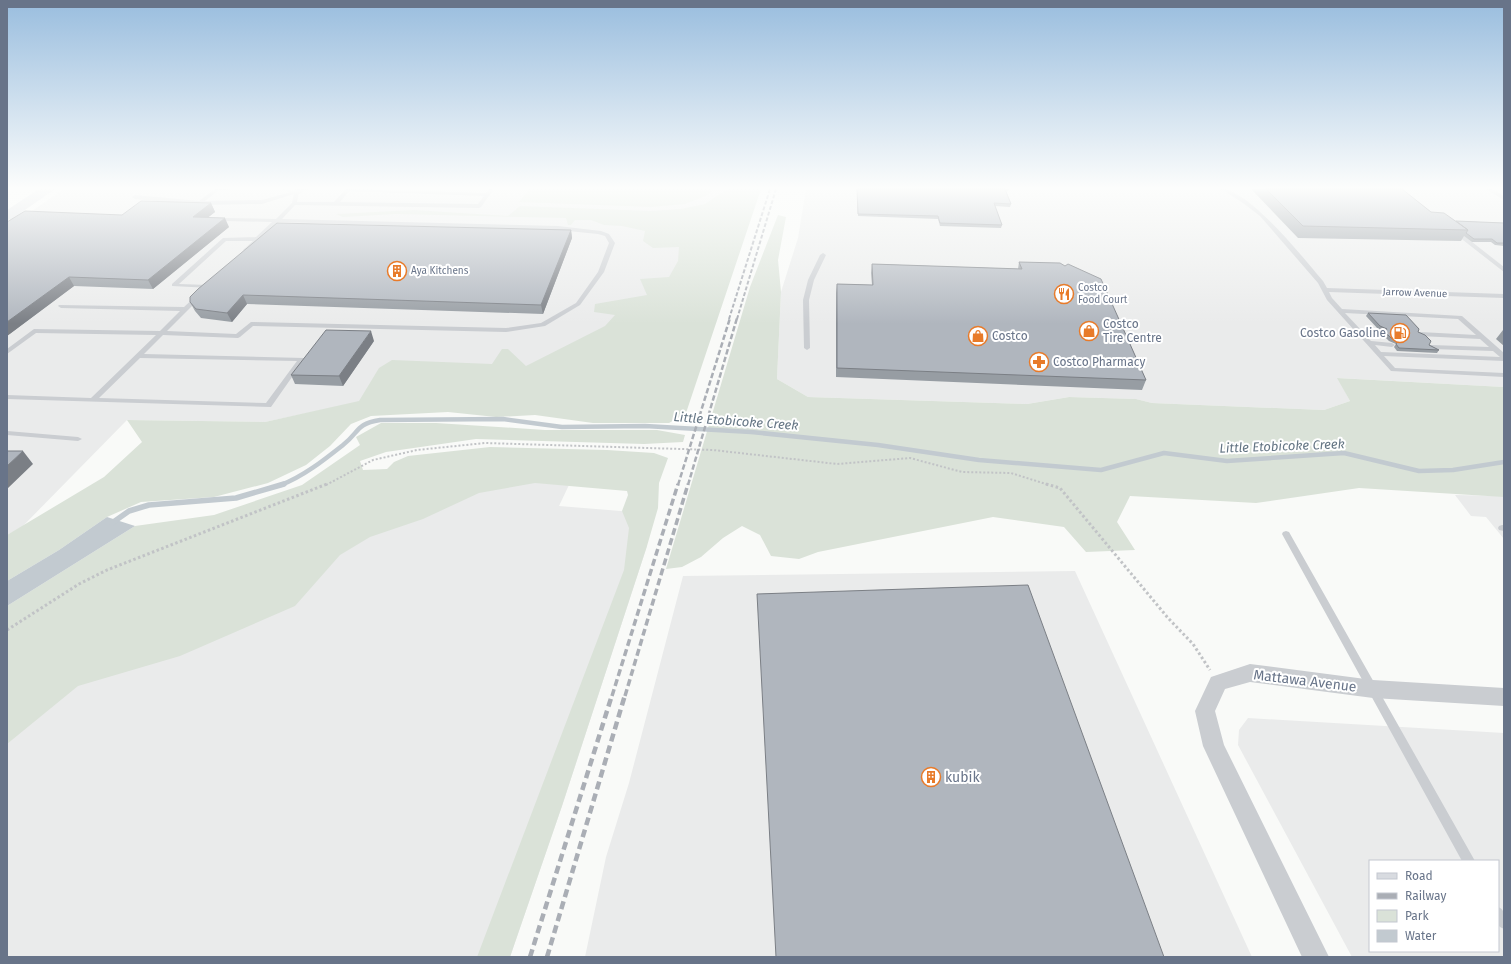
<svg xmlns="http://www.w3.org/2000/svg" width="1511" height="964" font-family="'Fira Sans',sans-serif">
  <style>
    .built { fill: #eaebeb; fill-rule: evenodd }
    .green { fill: #dae2d8 }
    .water { fill: #c2cad0 }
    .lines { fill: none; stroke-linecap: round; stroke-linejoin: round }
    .stream-far1 { stroke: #c2cad0; stroke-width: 4.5 }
    .stream { stroke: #c2cad0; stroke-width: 5.5 }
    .path-far1 { stroke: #c1c3c6; stroke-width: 2; stroke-dasharray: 2 2; stroke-linecap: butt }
    .path { stroke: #c1c3c6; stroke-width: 3; stroke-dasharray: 2.5 2.5; stroke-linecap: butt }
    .lane { fill: #cacdd1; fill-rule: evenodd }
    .street { fill: #cacdd1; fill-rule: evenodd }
    .secondary { fill: #d8dbe0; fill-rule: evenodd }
    .rail-far3 { stroke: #aaaeb5; stroke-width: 2; stroke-dasharray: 4 2; stroke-linecap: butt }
    .rail-far2 { stroke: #aaaeb5; stroke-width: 2.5; stroke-dasharray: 5.5 2.5; stroke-linecap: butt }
    .rail-far1 { stroke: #aaaeb5; stroke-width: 3.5; stroke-dasharray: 7 3.5; stroke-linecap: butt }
    .rail { stroke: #aaaeb5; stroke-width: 4.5; stroke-dasharray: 8 4.5; stroke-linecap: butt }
    .wall { fill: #979da3 }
    .shaded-wall { fill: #7b7f85 }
    .building { fill: #b0b6be; stroke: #7b7f85 }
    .labels { text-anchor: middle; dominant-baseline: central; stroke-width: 4; stroke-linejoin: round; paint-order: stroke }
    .far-poi-label { font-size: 10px; fill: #687489; stroke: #fff; text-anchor: start }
    .far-street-label { font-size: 10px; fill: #687489; stroke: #fff }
    .poi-label { font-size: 12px; fill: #687489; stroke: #fff; text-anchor: start }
    .water-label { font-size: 13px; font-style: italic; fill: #647584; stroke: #fff }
    .near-street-label { font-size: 14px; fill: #687489; stroke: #fff }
    .near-poi-label { font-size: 14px; fill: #687489; stroke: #fff; text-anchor: start }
  </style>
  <rect width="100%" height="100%" fill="#f9faf8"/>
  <path class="built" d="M64,189H752L680,388L383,397L265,422L127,420L21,528L7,535V228Z
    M806,189H1504V387L1338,378L1350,401L1324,410L1152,403L1136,399L1069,397L1027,404L808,397L777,379L781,292L798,238Z
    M578,466L559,506L633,512L647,546L562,806L510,957H7V694L338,509Z
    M1455,495L1504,496V539L1486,517L1471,516Z
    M1075,571L1252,957H585L606,857L629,783L683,576Z
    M1248,718L1504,733V957H1352L1238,745L1239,730ZM1370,861H1498V951H1370Z"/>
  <path class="green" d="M529,189H713L708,195L685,204L651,207L519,202Z
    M727,189H761L686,413L669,423H593L535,415L496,417L448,412L371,416L351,424L330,446L306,465L268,483L214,497L141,502L107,517L59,550L7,581V535L104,477L142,442L127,420L265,422L359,401L379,368L392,360L492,364L502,349H508L526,366L605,326L615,315L594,312L595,304L647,295L640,279L669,277L678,261L679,247L653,248L643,241L645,231L622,226L604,225L591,220H575L571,225H568L566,218L396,214L343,217L336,214L414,210L508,216L520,206L651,211L681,209L705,204Z
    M778,215L786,217L778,260L781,292L777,379L808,397L1027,404L1069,397L1136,399L1152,403L1324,410L1350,401L1337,378L1504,387V497L1359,488L1256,503L1130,496L1117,522L1135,550L1086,552L1064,527L993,517L818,552L799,559L771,556L760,535L742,526L723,538L701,557L682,567L666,569L750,287Z
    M381,423H436L545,430H657L685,435L683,442L644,444L476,439L386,452L360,461L363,470L387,469L394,462L408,456L490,447L607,450L654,453L668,458L659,483L658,508L647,546L562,806L510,957H477L624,570L629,528L622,511L628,495L627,491L535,483L479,493L423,519L370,537L340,555L295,606L180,656L78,686L7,744V606L135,526L214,515L302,485L360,445L356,437Z"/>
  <path class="water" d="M107,517L135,526L7,606V581L59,550Z"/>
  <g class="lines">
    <path class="stream-far1" d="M281,485C304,476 324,460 343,445C360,432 355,424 380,420L503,419L562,427L645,426L751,432L878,445L979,460L1101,470L1164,453L1227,461L1344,453L1419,471L1453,470L1504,462"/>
    <path class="stream" d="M112,523L129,511L149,505L236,498L284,484"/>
    <path class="path-far1" d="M326,485L373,460L417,450L485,443L713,450L837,464L910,458L962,472L1011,473L1049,485"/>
    <path class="path" d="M1046,484L1060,488L1168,618L1193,644L1210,670
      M7,630L79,584L107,570L327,484"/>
    <path class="lane" d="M215,189H230L228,190H219L205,201L262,200L291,192L280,189L299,191L297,202H334L346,189L486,193L489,189H494L481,207L479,208L295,205L282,219L558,226L601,231L609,234L615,243L604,272L580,305L545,326L506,332L253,326L240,337L238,338L163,335L144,354L304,358V360L271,407L7,399V395L91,398L156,335L36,333L7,354V349L34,329L160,331L180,311L61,308L58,306L59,305L184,307L197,295H201V297L167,331L236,334L251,322L506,328L541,323L576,303L598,272L609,243L605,236L598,234L558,230L278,222L248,251L243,250L253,241H226L179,284L209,285L212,287L211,288L172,286V284L223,238L256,237L272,222L225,221L222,219L223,218L276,219L292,203L294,194L262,204L200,205L135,199L132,197L135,195L199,201ZM349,191L484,196L478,204L340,202ZM140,358L297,361L266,403L99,398Z
      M1221,189C1249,189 1304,259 1323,281L1327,288L1504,294V298L1329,292L1332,298L1342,309L1462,316L1504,353V361L1384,356L1395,368L1504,373V377L1391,371L1327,300L1318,283L1260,216L1243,203ZM1345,313L1458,319L1476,335L1420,332L1417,334L1420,336L1480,339L1489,347L1431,345L1428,347L1431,349L1493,351L1500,357L1381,352L1375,345L1392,347L1395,345L1392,343L1371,341L1364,334L1381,335L1384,333L1381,331L1361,330Z
      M1486,189H1492L1504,196V200Z
      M1454,231H1458L1504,267V272L1454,233Z
      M823,253L826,255L814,280L809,300L810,348L807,350L804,348L803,300L808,280L820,255Z
      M7,431L78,437L82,439L78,441L7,435Z
      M1502,525H1504V531L1499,530L1498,528L1499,526Z
      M1286,531L1289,532L1475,861H1462L1282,534L1283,532Z
      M1498,907C1507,910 1504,921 1504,929L1500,927L1498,925Z"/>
    <path class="street" d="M295,189H308L297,195L292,192Z
      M1250,664L1373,680L1504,688V706L1373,698L1250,682L1225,689L1215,711L1224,745L1329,957H1302L1203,746L1195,711L1211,677Z"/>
    <path class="secondary" d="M39,189H55L12,219L7,220V210Z"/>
    <path class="rail-far3" d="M729,319L770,189
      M737,319L776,189"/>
    <path class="rail-far2" d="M678,485L730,318
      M688,485L737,318"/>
    <path class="rail-far1" d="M612,696L678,484
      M625,696L688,484"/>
    <path class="rail" d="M530,957L612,695
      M547,957L625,695"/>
  </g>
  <path class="wall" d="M857,189H1009L1008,191H1006L1011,204L1010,207L995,206L1002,225L1001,228L940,226L938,219L858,216Z
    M1253,189H1402L1431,212L1456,221L1504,223V246L1495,245L1491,242H1472L1464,236L1461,241L1298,238L1252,190Z
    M211,203L215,212L207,218L229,227L153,289L74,286L7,336V222L122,215Z
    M571,230L572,238L543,314L247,304L232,322L201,318L195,311L190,302Z
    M1019,262L1146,380L1142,390L836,377V293L837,284L872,285L871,273L872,264L1018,269Z
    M1368,313L1418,332L1429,345L1439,350L1437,353L1397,351L1394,347L1396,344L1389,341L1383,335L1385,332L1378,329L1366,316Z
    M1503,330H1504V346L1496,339Z
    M374,341L343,386L295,384L291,375Z"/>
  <path class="shaded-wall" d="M211,203L215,212L197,226L193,217Z
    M225,218L229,227L153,289L148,280Z
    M571,230L572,238L543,314L541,305Z
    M69,277L74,286L7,336V322Z
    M243,295L247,304L232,322L227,313Z
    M371,331L374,341L343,386L339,376Z
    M23,451L33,464L7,489V466Z"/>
  <path class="building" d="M857,189H1005L1011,204L994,203L1002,225L940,223L938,216L858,214Z
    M1266,189H1402L1431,212L1444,213L1468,230L1303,226Z
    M141,201L211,203L193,217L225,218L148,280L69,277L7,322V222L25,211L122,215Z
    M1456,221L1504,223V243H1497L1492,239H1474L1466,233L1468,230Z
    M277,223L571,230L541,305L243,295L227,313L196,309L190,302V297L198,289Z
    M1019,262L1060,263L1065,266L1068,264L1101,279L1146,380L837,368V284L873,285L872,264L1022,269Z
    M1368,313L1406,315L1419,329L1418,332L1425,335L1431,341L1429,345L1439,350L1399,348L1396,344L1398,341L1391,338L1385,332L1387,329L1380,326Z
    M326,330L371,331L339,376L291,375Z
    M7,451H23L7,466Z
    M1028,585L1164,957H776L757,594Z"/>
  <linearGradient id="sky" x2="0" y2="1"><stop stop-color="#99bdde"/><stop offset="0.58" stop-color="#fcfdfc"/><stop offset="1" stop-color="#fcfdfc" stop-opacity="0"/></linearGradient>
  <rect width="1511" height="324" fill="url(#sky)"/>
  <defs>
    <symbol id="building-ring" viewBox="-11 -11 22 22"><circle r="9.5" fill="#fff" stroke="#e87b2a" stroke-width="1.5"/><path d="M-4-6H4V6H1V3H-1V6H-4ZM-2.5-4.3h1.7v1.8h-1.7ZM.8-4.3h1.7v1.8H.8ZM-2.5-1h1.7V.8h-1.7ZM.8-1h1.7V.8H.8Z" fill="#e87b2a"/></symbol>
    <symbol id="restaurant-ring" viewBox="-11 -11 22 22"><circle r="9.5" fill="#fff" stroke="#e87b2a" stroke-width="1.5"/><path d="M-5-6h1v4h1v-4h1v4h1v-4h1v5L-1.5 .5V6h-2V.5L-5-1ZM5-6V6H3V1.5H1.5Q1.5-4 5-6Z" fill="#e87b2a"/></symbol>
    <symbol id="shop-ring" viewBox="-11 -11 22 22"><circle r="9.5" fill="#fff" stroke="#e87b2a" stroke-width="1.5"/><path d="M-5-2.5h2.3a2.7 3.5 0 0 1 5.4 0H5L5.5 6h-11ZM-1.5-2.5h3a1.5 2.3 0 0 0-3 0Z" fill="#e87b2a"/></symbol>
    <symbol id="fuel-ring" viewBox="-11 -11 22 22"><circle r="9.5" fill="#fff" stroke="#e87b2a" stroke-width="1.5"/><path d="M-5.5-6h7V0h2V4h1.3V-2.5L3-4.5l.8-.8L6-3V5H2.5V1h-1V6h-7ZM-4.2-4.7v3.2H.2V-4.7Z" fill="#e87b2a"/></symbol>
    <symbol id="pharmacy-ring" viewBox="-11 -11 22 22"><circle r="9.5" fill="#fff" stroke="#e87b2a" stroke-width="1.5"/><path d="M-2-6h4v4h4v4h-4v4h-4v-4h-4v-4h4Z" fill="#e87b2a"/></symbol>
  </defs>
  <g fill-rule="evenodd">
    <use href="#building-ring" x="386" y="260" width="22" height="22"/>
    <use href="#restaurant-ring" x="1053" y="283" width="22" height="22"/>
    <use href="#shop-ring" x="1078" y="320" width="22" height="22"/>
    <use href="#fuel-ring" x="1389" y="322" width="22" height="22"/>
    <use href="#shop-ring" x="967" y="325" width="22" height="22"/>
    <use href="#pharmacy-ring" x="1028" y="351" width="22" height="22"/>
    <use href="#building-ring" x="920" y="766" width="22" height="22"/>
  </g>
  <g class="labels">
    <g class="far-poi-label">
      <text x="411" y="271">Aya Kitchens</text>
      <text x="1078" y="288">Costco<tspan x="1078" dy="12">Food Court</tspan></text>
    </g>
    <g class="far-street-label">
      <text transform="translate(1415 293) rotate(2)">Jarrow Avenue</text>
    </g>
    <g class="poi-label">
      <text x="1103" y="324">Costco<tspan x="1103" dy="14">Tire Centre</tspan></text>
      <text x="1386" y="333" text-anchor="end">Costco Gasoline</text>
      <text x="992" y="336">Costco</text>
      <text x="1053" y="362">Costco Pharmacy</text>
    </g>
    <g class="water-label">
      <text transform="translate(736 421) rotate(4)">Little Etobicoke Creek</text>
      <text transform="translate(1282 446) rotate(-2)">Little Etobicoke Creek</text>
    </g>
    <g class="near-street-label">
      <text transform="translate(1305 681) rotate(7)">Mattawa Avenue</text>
    </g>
    <g class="near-poi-label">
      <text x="945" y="777">kubik</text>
    </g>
  </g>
  <rect width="1511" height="964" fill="none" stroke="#687489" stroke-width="16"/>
  <rect x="1369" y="860" width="130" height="92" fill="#ffffff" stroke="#c3c7d0"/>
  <rect x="1377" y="873" width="20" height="6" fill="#d8dbe0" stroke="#c3c7d0"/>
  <text x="1405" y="880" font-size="12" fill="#687489">Road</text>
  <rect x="1377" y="893" width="20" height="6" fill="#aaaeb5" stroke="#c3c7d0"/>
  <text x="1405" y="900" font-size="12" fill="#687489">Railway</text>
  <rect x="1377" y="910" width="20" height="12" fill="#dae2d8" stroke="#c3c7d0"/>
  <text x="1405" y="920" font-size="12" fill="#687489">Park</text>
  <rect x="1377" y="930" width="20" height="12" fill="#c2cad0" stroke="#c3c7d0"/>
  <text x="1405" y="940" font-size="12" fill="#687489">Water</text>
</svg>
